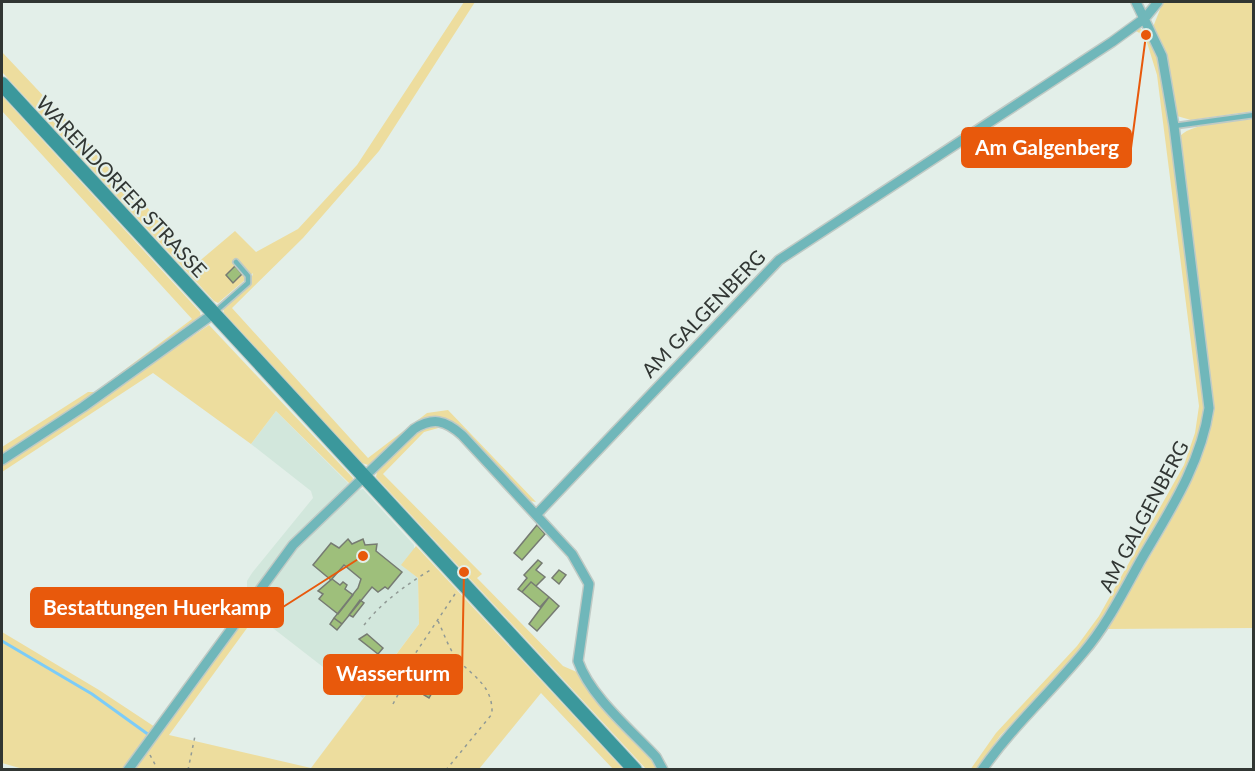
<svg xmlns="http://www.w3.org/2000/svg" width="1255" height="771" font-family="Lato,sans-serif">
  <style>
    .built { fill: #d2e7dc }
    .green { fill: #eddd9e }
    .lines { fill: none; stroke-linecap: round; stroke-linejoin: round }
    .stream { stroke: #7cccf8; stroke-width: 3 }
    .building { fill: #9ebf7b; stroke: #767b72; stroke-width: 1.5 }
    .service-casing { stroke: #bfcac5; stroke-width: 8 }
    .minor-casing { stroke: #bfcac5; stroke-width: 12 }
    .secondary-casing { stroke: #bfcac5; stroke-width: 16 }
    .path { stroke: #919a95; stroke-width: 1.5; stroke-dasharray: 3 4.5; stroke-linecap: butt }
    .service { stroke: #70b7ba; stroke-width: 4.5 }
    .minor { stroke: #70b7ba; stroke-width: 9 }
    .secondary { stroke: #3b989c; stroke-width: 14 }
    .labels { text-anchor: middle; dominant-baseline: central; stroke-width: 4.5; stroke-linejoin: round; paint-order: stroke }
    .street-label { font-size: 20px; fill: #313633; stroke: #e3efe9 }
    .leader { fill: none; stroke: #e8590c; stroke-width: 2 }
    .callout-dot { fill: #e8590c; stroke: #e3efe9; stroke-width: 2 }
    .callout { fill: #e8590c; stroke: #e8590c; stroke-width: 2 }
    .callout-label { font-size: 21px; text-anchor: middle; font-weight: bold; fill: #fff }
  </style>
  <rect width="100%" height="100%" fill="#e3efe9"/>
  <path class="built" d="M276,411L356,491L363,489L414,545V550L402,565L418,578L419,624L363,698L256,615L269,598L257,589L253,594L247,589V581L252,573L313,498L311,491L251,444Z"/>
  <path class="green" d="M464,2H475L379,151L303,238L232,308L368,458L427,413L448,410L536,502L525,500L453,423L444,418L433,417L374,463L368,465L362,463L224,313L223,308L250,284L253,273L218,303L214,301L2,72V52L133,191L196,264L235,231L256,252L298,229L357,165Z
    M1163,2H1253V111L1191,120L1177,116L1153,27Z
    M1140,29L1145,31L1159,56L1163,72L1206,407L1203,433L1190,468L1104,619L1082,650L1000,736L977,769L970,770L996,733L1077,646L1099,616L1184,465L1195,433L1199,406L1157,75L1145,36L1134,30Z
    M2,96L200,312L201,318L143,362L2,457V447L88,392H95L192,319L2,111Z
    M1253,119V628L1105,629C1145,562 1203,484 1212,406L1178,139C1187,122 1235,122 1253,119Z
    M209,325L353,478L351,485L276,411L251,444L153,373L2,472V464Z
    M431,426L442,427L424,432L383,474L482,574L477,578L563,666L579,673L654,758L659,769H646L376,477L377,472L414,433Z
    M416,546L623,769H613L541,693L479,769H23L2,763V632L99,690L161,731L261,593L269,598L169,735L311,768L419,624L418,578L401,565Z"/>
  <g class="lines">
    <path class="stream" d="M2,641L92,694L149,735"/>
  </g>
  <path class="building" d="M235,266L242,274L233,283L226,275Z
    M537,525L545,534L522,560L514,553Z
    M348,539L352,544L363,539L365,545L377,544L376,551L402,572L388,589L385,587L378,592L372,587L342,624L334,618L358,588L361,579L344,565L331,580L313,565L331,543L339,548Z
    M538,560L542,563L536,570L545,577L536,586L531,582L522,592L518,589L527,578L524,575Z
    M559,570L566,575L559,584L552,578Z
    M332,579L340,585L343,582L347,585L345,589L353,595L338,614L319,599L323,594L318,591Z
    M531,582L549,597L540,607L522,592Z
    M549,597L559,606L537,631L529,624Z
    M360,600L364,603L353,617L349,615Z
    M334,618L342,624L337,630L330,624Z
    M367,634L383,648L378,654L359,639Z
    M431,681L437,684L429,698L424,695Z"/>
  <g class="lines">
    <defs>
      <path id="service" d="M1174,126L1254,115
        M215,312L248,283V276L236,262"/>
      <path id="minor" d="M2,460L83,407L213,314
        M536,515L779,260L1112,42L1145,18L1158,2
        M128,770L293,545L414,429C433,417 445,420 462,435L572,554L589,584L578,661C590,696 631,730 656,757L663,770
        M982,770C1012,727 1050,693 1083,653C1107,625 1123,592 1141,560C1169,512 1201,464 1209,408L1174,126L1162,56L1136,2"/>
      <path id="secondary" d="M2,84L635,770"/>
    </defs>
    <use href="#service" class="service-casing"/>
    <use href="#minor" class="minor-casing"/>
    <use href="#secondary" class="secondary-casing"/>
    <path class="path" d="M438,621C444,633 449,650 458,660C475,678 493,686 492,714L446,770
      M364,625C382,602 407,584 432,569
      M396,660L413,657L455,594
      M393,704L409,674L412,658
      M150,755L158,770
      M188,770L195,736"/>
    <use href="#service" class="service"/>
    <use href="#minor" class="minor"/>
    <use href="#secondary" class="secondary"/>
  </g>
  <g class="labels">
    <g class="street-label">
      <text transform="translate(122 186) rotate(47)">WARENDORFER STRASSE</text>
      <text transform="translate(703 313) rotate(-46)">AM GALGENBERG</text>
      <text transform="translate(1143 516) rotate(-62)">AM GALGENBERG</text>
    </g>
  </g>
  <path class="leader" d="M1146 35L1131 148M363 556L283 607M464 572L462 674"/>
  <g class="callout-dot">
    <circle cx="1146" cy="35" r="6"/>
    <circle cx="363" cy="556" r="6"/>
    <circle cx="464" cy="572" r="6"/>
  </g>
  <g class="callout">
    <rect x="962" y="128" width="169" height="39" rx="6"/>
    <rect x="31" y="588" width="252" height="39" rx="6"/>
    <rect x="324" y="655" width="138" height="39" rx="6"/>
  </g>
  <g class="callout-label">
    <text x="1047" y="155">Am Galgenberg</text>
    <text x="157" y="615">Bestattungen Huerkamp</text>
    <text x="393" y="681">Wasserturm</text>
  </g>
  <rect width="1255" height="771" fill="none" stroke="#313633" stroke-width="6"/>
</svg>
